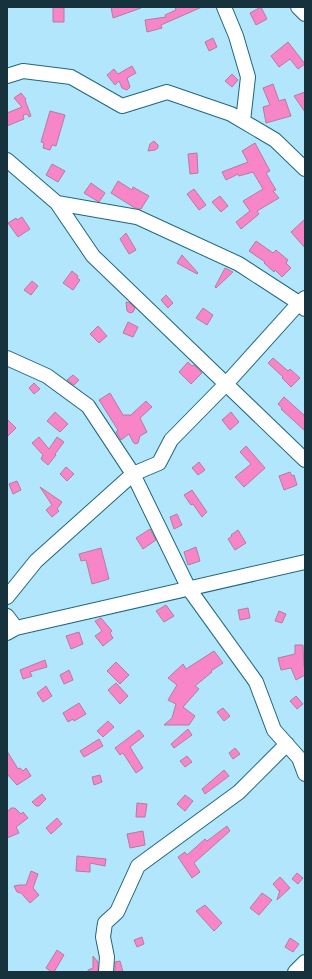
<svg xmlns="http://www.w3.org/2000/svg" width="312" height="979" font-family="Manrope,sans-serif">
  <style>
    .building { fill: #f785c8; stroke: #b47d9b }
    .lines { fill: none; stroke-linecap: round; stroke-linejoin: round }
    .minor-casing { stroke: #20677f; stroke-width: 16 }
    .minor { stroke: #fff; stroke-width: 14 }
  </style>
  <rect width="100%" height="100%" fill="#b1e6fd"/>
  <path class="building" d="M53,7L64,8V22H53Z
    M111,7H141V8L113,18Z
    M175,7H202L161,25L162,28L147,32L145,20L166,17L165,15L176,10Z
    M261,7L267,19L256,25L250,13Z
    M213,38L217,47L209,51L205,42Z
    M288,42L305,64L298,69L290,59L279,67L271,56Z
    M132,66L136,73L127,78L130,87L127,90L122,88L119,81L115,85L107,75L114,69L118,74Z
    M232,74L238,80L232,87L225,81Z
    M273,84L279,101L285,99L291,116L266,123L263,107L270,105L263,88Z
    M305,92V112L294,96Z
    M21,93L26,99L25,100L31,116L29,117L27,114L23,115L24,119L7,126V113L22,107L14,98Z
    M50,111L65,115L56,146L52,145L50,150L43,148L44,143L41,142Z
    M154,141L158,145V148L155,150L148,151L150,144Z
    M255,143L270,171L266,173L276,190L273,191L279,198L257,211L259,214L241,229L236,222L250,211L243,201L263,189L253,172L239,176L238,174L226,180L222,172L248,162L242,151Z
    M197,153L198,173L190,174L188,154Z
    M52,164L65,171L58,182L46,175Z
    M118,181L132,190L133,187L149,196L141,209L135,208L111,193Z
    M91,183L105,193L99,202L84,193Z
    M194,189L206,205L199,210L187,194Z
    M220,196L228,206L221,212L212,202Z
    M22,217L30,229L18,237L8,223L16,218L17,220Z
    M305,219V248L291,232Z
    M126,233L136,250L129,254L120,239Z
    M256,241L273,253L276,250L288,260L286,263L291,268L282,277L275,270L274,272L264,263L265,262L249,251Z
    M182,255L198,273L197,274L177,263Z
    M225,268L233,272L216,288L215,287Z
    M72,271L78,276L77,278L80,280L73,290L63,283Z
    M32,281L38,286L31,295L24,290Z
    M166,295L173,303L168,308L161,300Z
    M126,302L130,303L135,308L133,312L130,313L127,311Z
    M203,308L213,315L207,325L196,318Z
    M128,322L138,327L133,337L123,333Z
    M98,326L107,336L99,343L90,334Z
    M273,358L288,371L290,369L300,378L291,387L282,378L283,377L268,363Z
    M188,362L192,366L194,365L202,373L191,384L179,372Z
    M73,375L79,380L74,385L67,380Z
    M34,383L40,389L34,394L29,388Z
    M110,393L123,415H131L146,401L152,407L140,418L147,432L140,436L138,443L135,444L133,442L129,434L121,440L116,432L118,430L99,400Z
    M284,397L305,416V431L281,409L282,408L278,404Z
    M55,412L68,424L60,432L47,421Z
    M231,412L239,422L230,430L222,420Z
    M7,419L16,428L7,437Z
    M39,437L49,449L57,437L64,442L55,454L56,455L48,465L41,459L43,455L32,443Z
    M246,446L265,468L244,487L235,477L251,464L240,452Z
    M199,462L205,470L198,475L192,468Z
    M66,467L74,474L67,481L60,474Z
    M290,472L292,476L294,475L297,485L284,490L279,476Z
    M17,481L21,490L13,494L9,484Z
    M40,487L62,502L57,509L59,511L52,517L46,510L52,505Z
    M192,490L207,512L202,517L193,504L191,505L184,495Z
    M177,514L182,525L174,529L170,517Z
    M150,529L156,540L143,549L136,538Z
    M238,530L246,543L235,550L228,539L232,536L231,535Z
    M196,547L200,561L188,565L184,552Z
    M101,548L109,579L92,584L86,560L81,561L79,554Z
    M166,605L174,616L164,622L156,611Z
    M248,608L250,618L240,620L238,610Z
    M279,611L286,614L282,623L275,621Z
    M101,618L112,631L110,633L113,638L103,646L95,636L102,631L95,621Z
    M79,632L83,644L71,649L66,636Z
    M295,645H303L304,667H305V675L296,680L291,668L281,670L278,658L295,654Z
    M214,651L223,663L211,671L212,672L195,686L199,689L183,707L195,716L189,725H164L172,718L176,704L168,700L177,685L168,678L183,664L186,669Z
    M45,660L47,667L30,672L32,676L23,679L20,670Z
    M116,662L129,675L120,684L107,671Z
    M69,670L73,680L64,684L60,675Z
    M116,683L128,696L120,704L108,690Z
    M46,686L52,696L43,702L37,693Z
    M296,696L303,704L297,709L290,701Z
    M79,703L86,714L74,721L73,719L68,722L63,713Z
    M223,708L230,716L224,721L217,712Z
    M108,721L114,727L103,737L97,731Z
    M188,729L192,735L174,748L171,744Z
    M139,730L144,736L130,747L143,768L136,773L123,753L120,755L115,748Z
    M99,739L103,746L84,757L80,751Z
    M235,748L240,754L233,759L229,753Z
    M7,751L18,769L20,768L23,771L26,768L31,776L17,785L7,774Z
    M187,756L192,762L185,767L180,761Z
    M224,770L229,776L205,794L202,789Z
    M100,775L102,782L94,785L92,777Z
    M42,794L46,799L39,806H36L32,802Z
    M185,795L193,801L185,811L177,804Z
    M137,803L147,804L145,817H136Z
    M11,808H15L21,814L23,812L28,818L16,827L19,833L7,838V812Z
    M57,818L62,824L51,834L46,828Z
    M227,826L230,831L194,863L200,872L192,878L178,857L185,852L187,855L205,839L207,841Z
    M143,831L145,845L130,848L127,834Z
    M77,856L106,859L105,866L90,863V872L76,871Z
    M31,871L38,874L33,888L39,895L30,903L21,893L17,892L14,886L19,885H26Z
    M297,873L303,878L298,884L292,879Z
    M280,877L290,888L277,900L280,890L279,891L273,884Z
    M262,893L272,900L259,915L250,908Z
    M205,905L222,923L214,931L196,911Z
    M142,937L144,944L137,947L134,940Z
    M290,938L299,944L293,952L285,947Z
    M57,950L64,955L54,972H52L46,968Z
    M93,956L98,962V972H88V970L93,968Z
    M120,961L123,972H115V962Z"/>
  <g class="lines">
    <defs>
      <path id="minor" d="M224,7L236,36L248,77L243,121
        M298,7L305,14
        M7,76L23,71L71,77L122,106L167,92L231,114L275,140L305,169
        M7,160L57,203L93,256L305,460
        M57,203L137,217L239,264L299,303L305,309
        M7,358L47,376L88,406L133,474L189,589L256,682L274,730L299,758L305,774
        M7,597L36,561L133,474L159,463L171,440L226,384L299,303L305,298
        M7,616L16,628
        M7,633L16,628L305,562
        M106,972L107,957L103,937L105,923L117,912L138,866L239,792L287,744
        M295,972L305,962"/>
    </defs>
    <use href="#minor" class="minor-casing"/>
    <use href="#minor" class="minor"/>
  </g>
  <rect width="312" height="979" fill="none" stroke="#16323d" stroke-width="16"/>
</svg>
